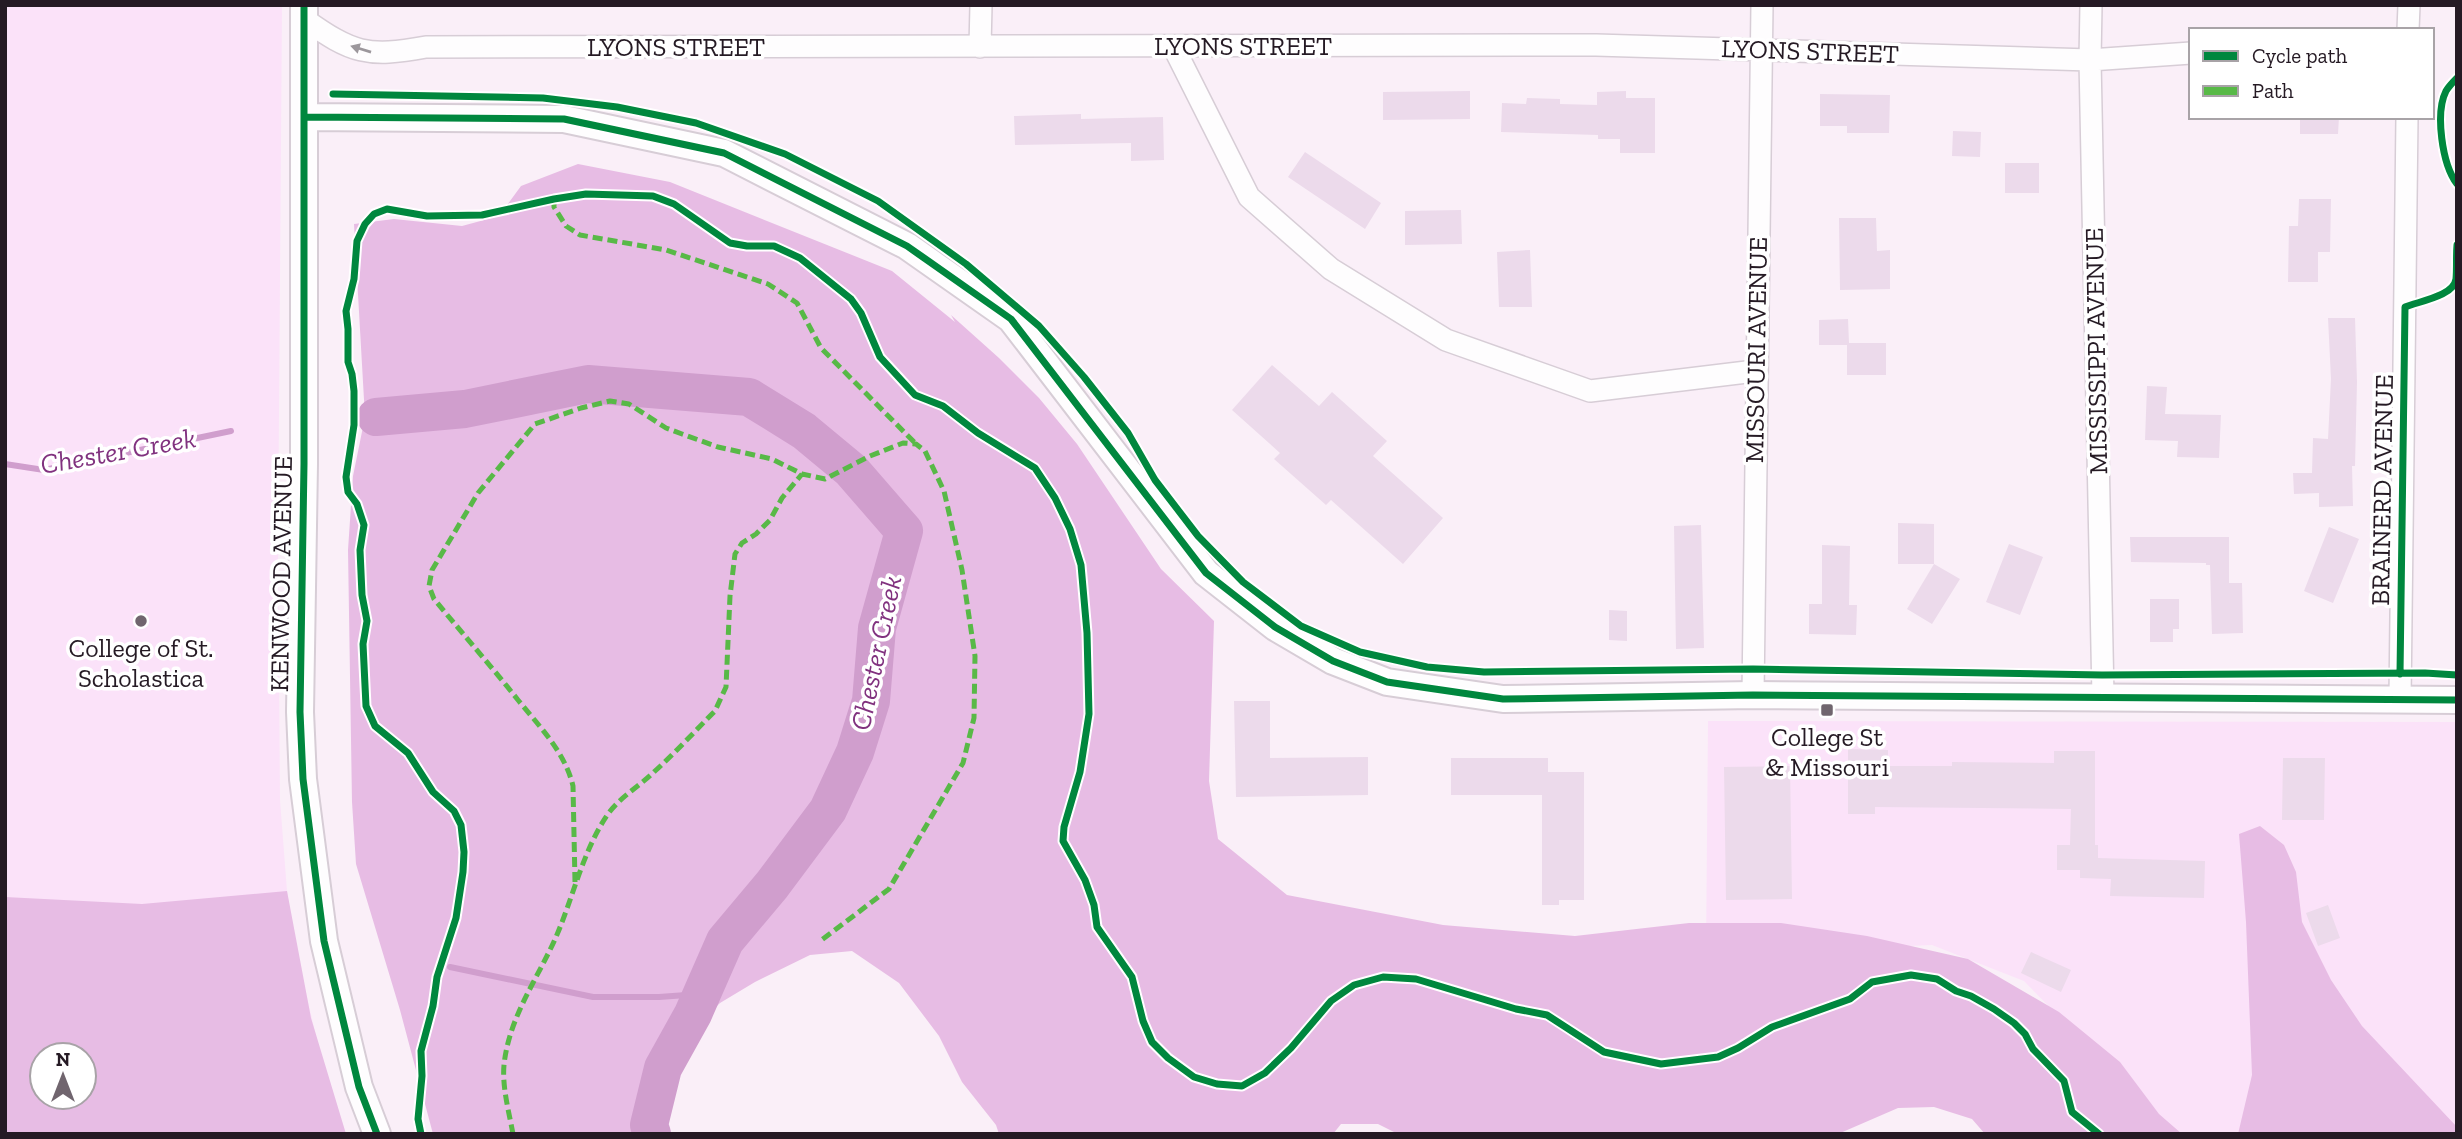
<svg xmlns="http://www.w3.org/2000/svg" width="2462" height="1139" font-family="'Zilla Slab',serif">
  <style>
    .built { fill: #fbe2f9; fill-rule: evenodd }
    .forest { fill: #e7bce4; fill-rule: evenodd }
    .lines { fill: none; stroke-linecap: round; stroke-linejoin: round }
    .stream { stroke: #d09ecd; stroke-width: 6 }
    .river { stroke: #d09ecd; stroke-width: 38 }
    .building { fill: #ecdaeb }
    .minor-casing { stroke: #d7cdd6; stroke-width: 24 }
    .tertiary-casing { stroke: #d7cdd6; stroke-width: 30 }
    .minor { stroke: #fefdfe; stroke-width: 21 }
    .tertiary { stroke: #fefdfe; stroke-width: 26 }
    .quiet { stroke: #58b947; stroke-width: 5; stroke-dasharray: 10 5; stroke-linecap: butt }
    .cycleway-casing { stroke: #fff; stroke-width: 11 }
    .cycleway { stroke: #00873e; stroke-width: 7 }
    .oneway { fill: #9c979c }
    .poi-dot { fill: #70656e; stroke: #fff; stroke-width: 2.5 }
    .labels { text-anchor: middle; dominant-baseline: central; stroke-width: 7; stroke-linejoin: round; paint-order: stroke }
    .street-label { font-size: 26px; fill: #251a24; stroke: #fff }
    .poi-label { font-size: 26px; fill: #251a24; stroke: #fff }
    .water-label { font-size: 28px; font-style: italic; fill: #81327f; stroke: #fff }
  </style>
  <rect width="100%" height="100%" fill="#faeff8"/>
  <path class="built" d="M5,5H282L278,550L280,800L287,891L297,954L319,1049L346,1134H5ZM42,1055H84V1097H42Z
    M1708,721L2457,722V1134H2187L2170,1130L2024,981L1932,945L1706,954Z"/>
  <path class="forest" d="M578,164L670,182L892,271L955,322L951,315L999,358L1039,398L1077,444L1161,569L1214,621L1209,781L1218,839L1287,895L1443,925L1575,936L1689,923H1781L1867,936L1968,959L2059,1012L2120,1062L2159,1114L2182,1134H1985L1972,1119L1934,1107L1898,1108L1838,1134H1398L1378,1124H1341L1333,1134H999L996,1125L962,1082L939,1036L899,983L852,951L810,955L755,982L720,1003L672,1050L662,1115L666,1134H433L400,1010L356,864L352,802L348,550L353,476L365,417L354,224L394,219L462,226L499,216L521,186Z
    M2260,826L2284,845L2296,872L2302,922L2331,980L2362,1026L2457,1127V1134H2238L2252,1075L2246,922L2239,834Z
    M287,891L311,1018L346,1134H5V897L142,904ZM42,1055H84V1097H42Z"/>
  <g class="lines">
    <path class="stream" d="M5,464L44,470L231,431
      M450,967L593,997H659L700,994"/>
    <path class="river" d="M376,417L465,409L588,384L749,397L804,431L851,470L904,531L877,628L871,701L855,752L828,810L772,885L725,941L693,1014L663,1068L649,1125L652,1134"/>
  </g>
  <path class="building" d="M1470,91V119L1383,120V92Z
    M1626,91V98H1655V153H1620V139H1598V135L1501,132L1502,103L1526,104L1527,98L1560,99V104L1597,105V92Z
    M1820,94L1890,95L1889,133H1847V126H1820Z
    M1081,114V119L1163,117L1164,160L1131,161V143L1015,145L1014,116Z
    M2300,117H2339L2338,134H2300Z
    M1953,131L1981,132L1980,157L1952,156Z
    M1305,152L1381,203L1365,229L1288,177Z
    M2005,163H2039V193H2005Z
    M2299,199H2331L2330,252H2318V282H2288L2289,226H2298Z
    M1461,210L1462,244L1405,245V211Z
    M1839,218H1876L1877,251L1890,250V289L1840,290Z
    M1530,250L1532,307H1499L1497,252Z
    M2328,318H2355L2357,382L2355,466H2352L2353,506L2319,507V493L2294,494L2293,473H2312L2313,438L2328,439L2331,379Z
    M1848,319L1849,343H1886V375H1847V345H1819V320Z
    M1272,365L1319,406L1332,392L1387,441L1373,456L1443,518L1403,564L1331,500L1326,505L1274,459L1280,453L1232,410Z
    M2147,386L2167,387L2165,414L2221,415L2219,458L2177,457L2178,441L2145,440Z
    M1898,523L1934,524V564H1898Z
    M1701,525L1704,648L1676,649L1674,526Z
    M2329,527L2359,539L2333,603L2304,591Z
    M2130,537H2229V583H2242L2243,633L2212,634L2210,565H2206V563L2131,562Z
    M2009,544L2043,557L2020,615L1986,602Z
    M1822,545L1850,546L1849,605H1857L1856,635L1809,634V604H1822Z
    M1934,564L1960,579L1932,624L1907,609Z
    M2150,599H2179V629H2173V642H2150Z
    M1609,610L1627,611V641L1609,640Z
    M1234,701H1270V758L1368,757V795L1236,797Z
    M1848,749L1888,750V766H1952V762L2054,763V751H2095V845H2098V858L2205,861L2204,898L2110,896L2111,879L2080,878V870H2057V845H2070L2071,809L1875,807V814H1848Z
    M1451,758H1548V772H1584V900H1559V905H1542V795H1451Z
    M2283,758H2325L2324,820H2282Z
    M1790,766L1792,899L1726,900L1724,767Z
    M2328,905L2340,938L2318,946L2306,913Z
    M2031,952L2071,970L2061,992L2021,973Z"/>
  <g class="lines">
    <defs>
      <path id="minor" d="M2091,5L2090,60L2103,697
        M304,19C352,53 367,58 426,47L1596,45L2090,60L2191,53
        M2408,30L2409,5
        M1173,46L1249,197L1331,269L1446,340L1590,391L1755,371
        M980,47L981,5
        M1753,695L1762,5
        M2400,700L2407,117"/>
      <path id="tertiary" d="M304,5V464L300,712L303,779L324,941L359,1087L377,1134
        M304,117L564,119L724,153L907,246L1011,319L1206,573L1275,627L1333,661L1387,682L1503,699L1753,695L2457,700"/>
    </defs>
    <use href="#minor" class="minor-casing"/>
    <use href="#tertiary" class="tertiary-casing"/>
    <use href="#minor" class="minor"/>
    <use href="#tertiary" class="tertiary"/>
    <path class="quiet" d="M554,199V207L566,226L580,235L666,250L768,284L797,303L821,348L916,444
      M575,882L573,786C565,752 539,726 518,700C491,666 462,633 434,599L429,586L432,570L478,493L535,424L581,408L610,401L629,404L666,428L682,434L718,447L772,459L802,474L825,479L870,456L903,443L916,444L925,451L944,491L962,570L975,656L974,718L963,763L889,889L819,942
      M513,1134C509,1112 502,1087 504,1065C509,1017 537,980 556,937C573,898 583,850 608,814C621,796 640,786 655,771C676,752 695,731 715,711L726,687L730,596L735,554L742,543L756,534L770,520L782,498L802,474"/>
    <defs>
      <path id="cycleway" d="M304,5V464L300,712L303,779L324,941L359,1087L377,1134
        M2457,78C2453,82 2449,86 2446,91C2435,113 2442,164 2457,184
        M333,94L543,98L617,107L696,123L785,154L878,201L966,264L1039,326L1084,377L1128,433L1155,480L1198,536L1243,582L1301,626L1360,652L1427,667L1484,672L1753,669L2102,675L2425,673L2457,675
        M304,117L564,119L724,153L907,246L1011,319L1206,573L1275,627L1333,661L1387,682L1503,699L1753,695L2457,700
        M2400,674L2405,307C2420,301 2454,296 2456,279C2457,268 2456,256 2457,245
        M421,1134L418,1119L422,1076L421,1051L433,1006L437,977L456,918L463,872L464,852L461,825L454,811L433,792L408,753L375,726L366,706L363,644L367,621L362,595L360,550L364,525L357,504L348,492L346,477L354,425V391L352,374L348,362V329L346,311L354,279L357,241L365,224L374,214L387,209L427,216L482,215L554,199L586,194L653,196L674,204L730,243L747,246H774L800,258L851,299L861,313L880,357L915,395L943,406L978,433L1035,468L1055,498L1070,529L1081,565L1087,633L1089,714L1080,772L1064,827L1063,841L1085,880L1094,905L1097,927L1132,977L1143,1021L1152,1042L1168,1058L1194,1077L1217,1084L1242,1086L1265,1073L1291,1048L1331,1001L1354,985L1383,977L1416,979L1516,1009L1547,1015L1604,1052L1661,1064L1718,1057L1738,1048L1772,1027L1850,999L1872,982L1911,975L1937,979L1956,991L1971,996L1994,1009L2014,1023L2025,1034L2033,1049L2064,1081L2072,1112L2099,1134"/>
    </defs>
    <use href="#cycleway" class="cycleway-casing"/>
    <use href="#cycleway" class="cycleway"/>
  </g>
  <defs><path id="oneway-solid" d="M-6-.8H1V-3.2L6.5 0L1 3.2V.8H-6Z" transform="scale(1.75)"/></defs>
  <use class="oneway" href="#oneway-solid" transform="translate(361 49) rotate(-163)"/>
  <g class="poi-dot">
    <circle cx="141" cy="621" r="7"/>
    <rect x="1820" y="703" width="14" height="14" rx="3.5"/>
  </g>
  <g class="labels">
    <g class="street-label">
      <text x="1243" y="46">LYONS STREET</text>
      <text x="676" y="47">LYONS STREET</text>
      <text transform="translate(1810 51) rotate(2)">LYONS STREET</text>
      <text transform="translate(1756 350) rotate(-89)">MISSOURI AVENUE</text>
      <text transform="translate(2096 351) rotate(-91)">MISSISSIPPI AVENUE</text>
      <text transform="translate(2382 490) rotate(-89)">BRAINERD AVENUE</text>
      <text transform="translate(281 574) rotate(-89)">KENWOOD AVENUE</text>
    </g>
    <g class="poi-label">
      <text x="141" y="648">College of St.<tspan x="141" dy="30">Scholastica</tspan></text>
      <text x="1827" y="737">College St<tspan x="1827" dy="30">&amp; Missouri</tspan></text>
    </g>
    <g class="water-label">
      <text transform="translate(118 451) rotate(-10)">Chester Creek</text>
      <text transform="translate(876 653) rotate(-78)">Chester Creek</text>
    </g>
  </g>
  <rect width="2462" height="1139" fill="none" stroke="#251a24" stroke-width="14"/>
  <rect x="2189" y="28" width="245" height="91" fill="#ffffff" stroke="#a8a3a7" stroke-width="2"/>
  <rect x="2203" y="51" width="35" height="10" fill="#00873e" stroke="#a8a3a7" stroke-width="2"/>
  <text x="2252" y="63" font-size="21" fill="#251a24">Cycle path</text>
  <rect x="2203" y="86" width="35" height="10" fill="#58b947" stroke="#a8a3a7" stroke-width="2"/>
  <text x="2252" y="98" font-size="21" fill="#251a24">Path</text>
  <g transform="translate(63 1076)"><circle r="33" fill="#ffffff" stroke="#a8a3a7" stroke-width="2"/>
  <path d="M0-5L12 26L0 18L-12 26Z" fill="#70656e"/>
  <text y="-10" font-size="19" font-weight="bold" text-anchor="middle" fill="#251a24">N</text>
  </g>
</svg>
